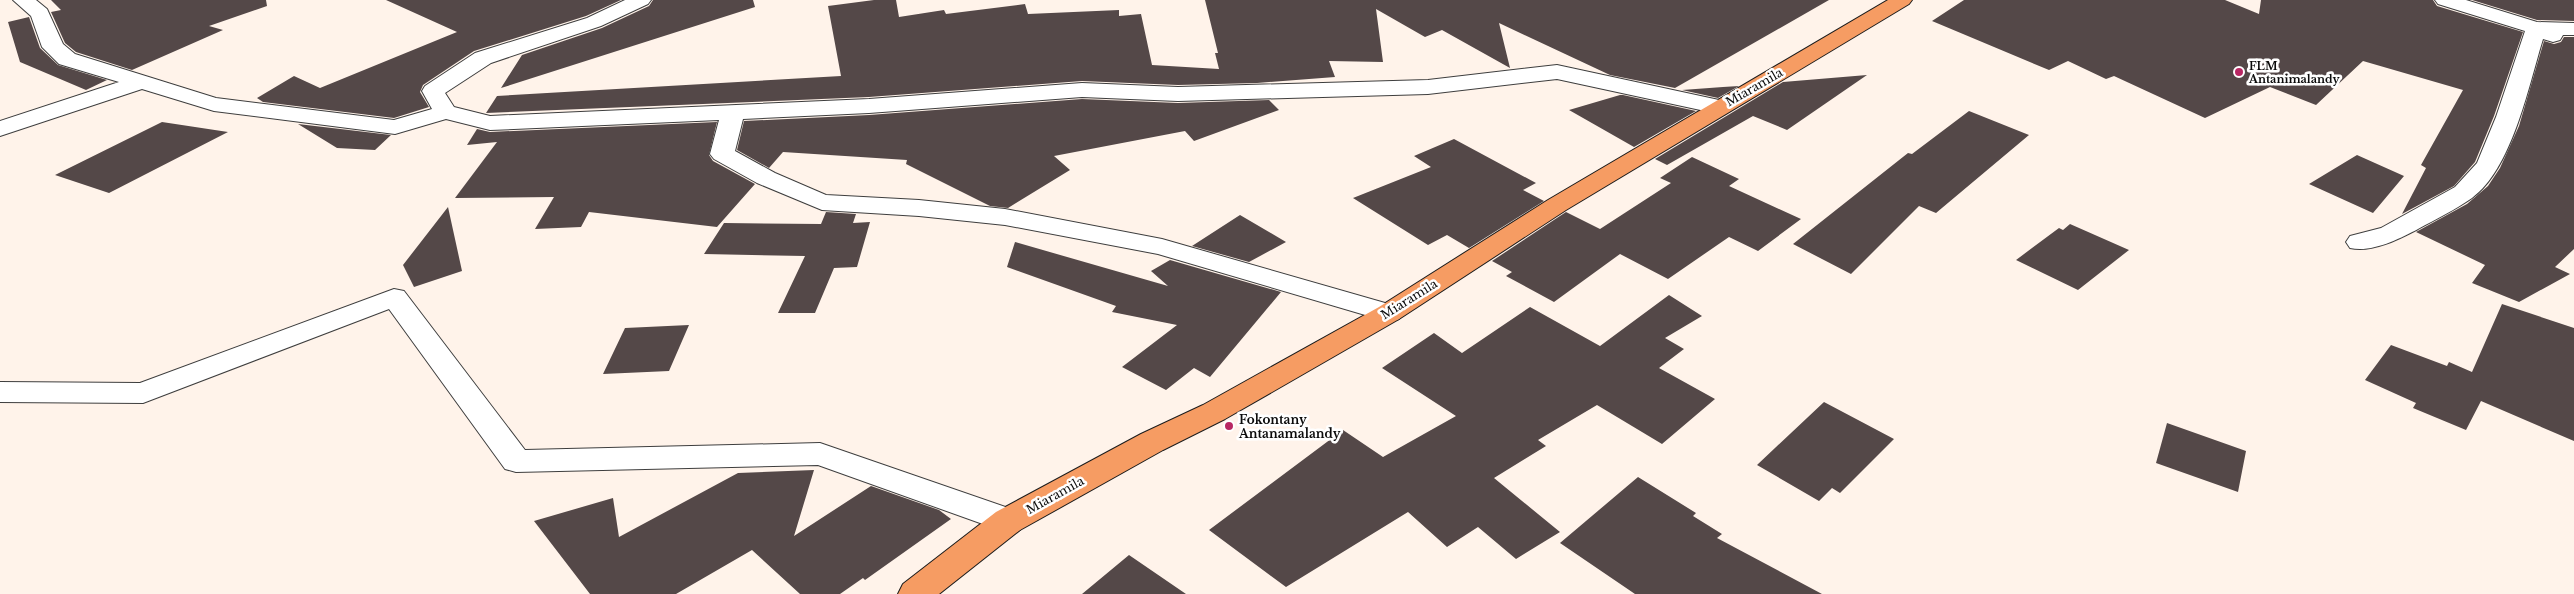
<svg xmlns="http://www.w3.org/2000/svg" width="2574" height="594" font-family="'Libre Baskerville',serif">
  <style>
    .building { fill: #544848 }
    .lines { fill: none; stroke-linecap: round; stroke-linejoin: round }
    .minor-casing { stroke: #3e3e3e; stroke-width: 2 }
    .primary-casing { stroke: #1c1c1c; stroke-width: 2 }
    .minor { fill: #fff; fill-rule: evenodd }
    .primary { fill: #f69c63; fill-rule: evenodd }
    .poi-dot { fill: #b82763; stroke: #fff; stroke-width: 2 }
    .labels { text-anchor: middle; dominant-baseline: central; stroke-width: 5; stroke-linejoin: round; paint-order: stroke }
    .far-poi-label { font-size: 11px; font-weight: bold; fill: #0b0b0b; stroke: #fff; text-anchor: start }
    .street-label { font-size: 12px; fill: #0b0b0b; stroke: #fff }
    .poi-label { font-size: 12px; font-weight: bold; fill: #0b0b0b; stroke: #fff; text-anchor: start }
  </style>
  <rect width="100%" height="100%" fill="#fff3ea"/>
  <path class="building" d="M51,0H266L267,6L209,26L223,30L132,70L76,52L65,43L51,12L61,10Z
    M386,0H621L586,16L474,51L423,85L420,92L429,107L394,118L263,102L257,98L294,76L320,88L457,32Z
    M653,0H753L755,7L501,88L522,55L602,28L649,6Z
    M874,0H896L899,17L944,10L946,14L1025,4L1028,14L1119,10V16L1141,14L1152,65L1219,69L1215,53H1218L1205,0H1829L1675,88L1610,75L1499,23L1510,68L1442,30L1425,37L1376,9L1383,62L1329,61L1335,77L1257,83L1178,85L1082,81L869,97L486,113L497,96L841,76L828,6Z
    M1964,0H2225L2259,14L2261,0H2433L2437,6L2523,32L2494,116L2475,162L2454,186L2402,214L2426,168L2421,165L2463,90L2363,61L2316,105L2270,87L2205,118L2114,76L2106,79L2068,61L2049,70L1932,21Z
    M2472,0H2574V21L2537,20Z
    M29,17L40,48L58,65L107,80L86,90L20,62L8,22Z
    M2564,37H2574V249L2555,267L2570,274L2519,302L2472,283L2485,265L2416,232L2467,204L2488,186L2500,168L2519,126L2544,41L2554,44L2561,42Z
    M1867,75L1787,130L1753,116L1667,165L1655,159L1783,82Z
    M1739,86L1718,98L1682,90L1723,87Z
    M1620,95H1623L1696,111L1634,147L1569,110Z
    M1082,99L1178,103L1269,100L1279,110L1194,141L1185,131L1054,156L1070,170L1008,208L990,206L906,164L907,160L783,152L769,168L737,150L744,121L869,115Z
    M1969,111L2029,135L1936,213L1919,206L1851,274L1793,244L1908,153L1912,154Z
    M162,122L228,132L109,193L55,175Z
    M717,122L709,155L713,161L755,184L717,227L589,212L581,227L535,229L554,197L455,198L497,142L467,145L477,129L490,132Z
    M298,124L391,135L375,150L337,148Z
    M1454,139L1536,183L1523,190L1544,201L1469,248L1447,235L1428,245L1353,198L1431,167L1414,156Z
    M2357,155L2404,176L2373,213L2309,184Z
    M1692,157L1739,179L1729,186L1801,219L1758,251L1729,237L1668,279L1620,254L1554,302L1506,276L1512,272L1492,261L1566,212L1600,229L1671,183L1660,178Z
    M448,207L462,271L414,287L403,265Z
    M826,212L856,214L853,223L870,222L857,267L834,268L815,313H778L805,256L704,254L724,223L821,224Z
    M1240,215L1286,242L1249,262L1192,246Z
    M2070,224L2129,250L2078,290L2016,260L2059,228L2063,230Z
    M1015,242L1168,286L1151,271L1170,260L1281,292L1210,377L1194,368L1166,390L1122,367L1177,325L1112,312L1116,306L1007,267Z
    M1669,295L1702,316L1665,338L1684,349L1659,368L1715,399L1662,444L1597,405L1538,440L1546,446L1494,478L1560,532L1516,559L1478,527L1447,547L1408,512L1286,587L1209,530L1343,430L1383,457L1456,416L1382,368L1434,333L1462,353L1530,307L1600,346Z
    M2502,304L2574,328V441L2481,401L2466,430L2413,408L2416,403L2365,380L2391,345L2447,366L2449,362L2472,372Z
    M689,325L669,371L603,374L625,328Z
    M1824,402L1894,439L1840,493L1832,488L1819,501L1757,465Z
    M2167,423L2246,451L2238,492L2156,463Z
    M814,470L794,536L871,486L939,510L951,519L865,580L863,578L840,594H800L752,550L676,594H590L534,521L613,498L619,537L738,473Z
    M1638,477L1696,513L1693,516L1722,534L1717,538L1822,594H1635L1560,543Z
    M1129,555L1186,594H1082Z"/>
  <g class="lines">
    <defs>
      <path id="minor" d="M13,0H36L47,9L63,44L75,54L216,98L394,120L432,109L422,91L425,86L475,53L587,18L625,0H651L648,4L601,26L491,63L445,93L454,107L490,116L869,99L1082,83L1178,87L1428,80L1557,65L1719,100L1727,102L1730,107L1727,112L1719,114L1557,79L1428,94L1178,101L1082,97L869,113L743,119L735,151L775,173L826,195L919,200L1005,209L1162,239L1399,307L1403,313L1399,319L1389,322L1158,254L1005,225L919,216L822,210L757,183L714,159L710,154L719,120L490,130L446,119L395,134L214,111L142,89L0,136V121L119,82L59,64L42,47L31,16Z
        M2435,0H2466L2537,22L2574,23V35H2563L2560,40L2553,42L2543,39C2529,85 2512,169 2472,198C2455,210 2436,219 2418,229C2399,239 2372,253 2350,248L2346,242L2350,236L2381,228L2455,187L2477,163L2496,117L2525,31L2438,4Z
        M394,289L404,291L525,450L820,443L1020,512L1025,521L1020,530L1008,533L818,465L516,472L505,469L389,309L143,403L0,402V382L140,383Z"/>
      <path id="primary" d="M1888,0H1912L1909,4L1566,210L1399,319L1225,419L1163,450L1020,530L939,594H898L903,584L996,512L1141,434L1203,405L1379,307L1548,200Z"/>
    </defs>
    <use href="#minor" class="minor-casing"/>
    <use href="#primary" class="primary-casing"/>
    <use href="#minor" class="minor"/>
    <use href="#primary" class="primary"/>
  </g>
  <g class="poi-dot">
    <circle cx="2239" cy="72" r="5"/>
    <circle cx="1229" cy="426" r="5"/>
  </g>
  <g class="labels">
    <g class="far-poi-label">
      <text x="2249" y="66">FLM<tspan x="2249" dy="13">Antanimalandy</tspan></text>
    </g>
    <g class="street-label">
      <text transform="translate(1754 87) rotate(-30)">Miaramila</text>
      <text transform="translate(1409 299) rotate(-32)">Miaramila</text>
      <text transform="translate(1055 495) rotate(-29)">Miaramila</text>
    </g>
    <g class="poi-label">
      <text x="1239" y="419">Fokontany<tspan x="1239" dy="14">Antanamalandy</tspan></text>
    </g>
  </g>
</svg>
